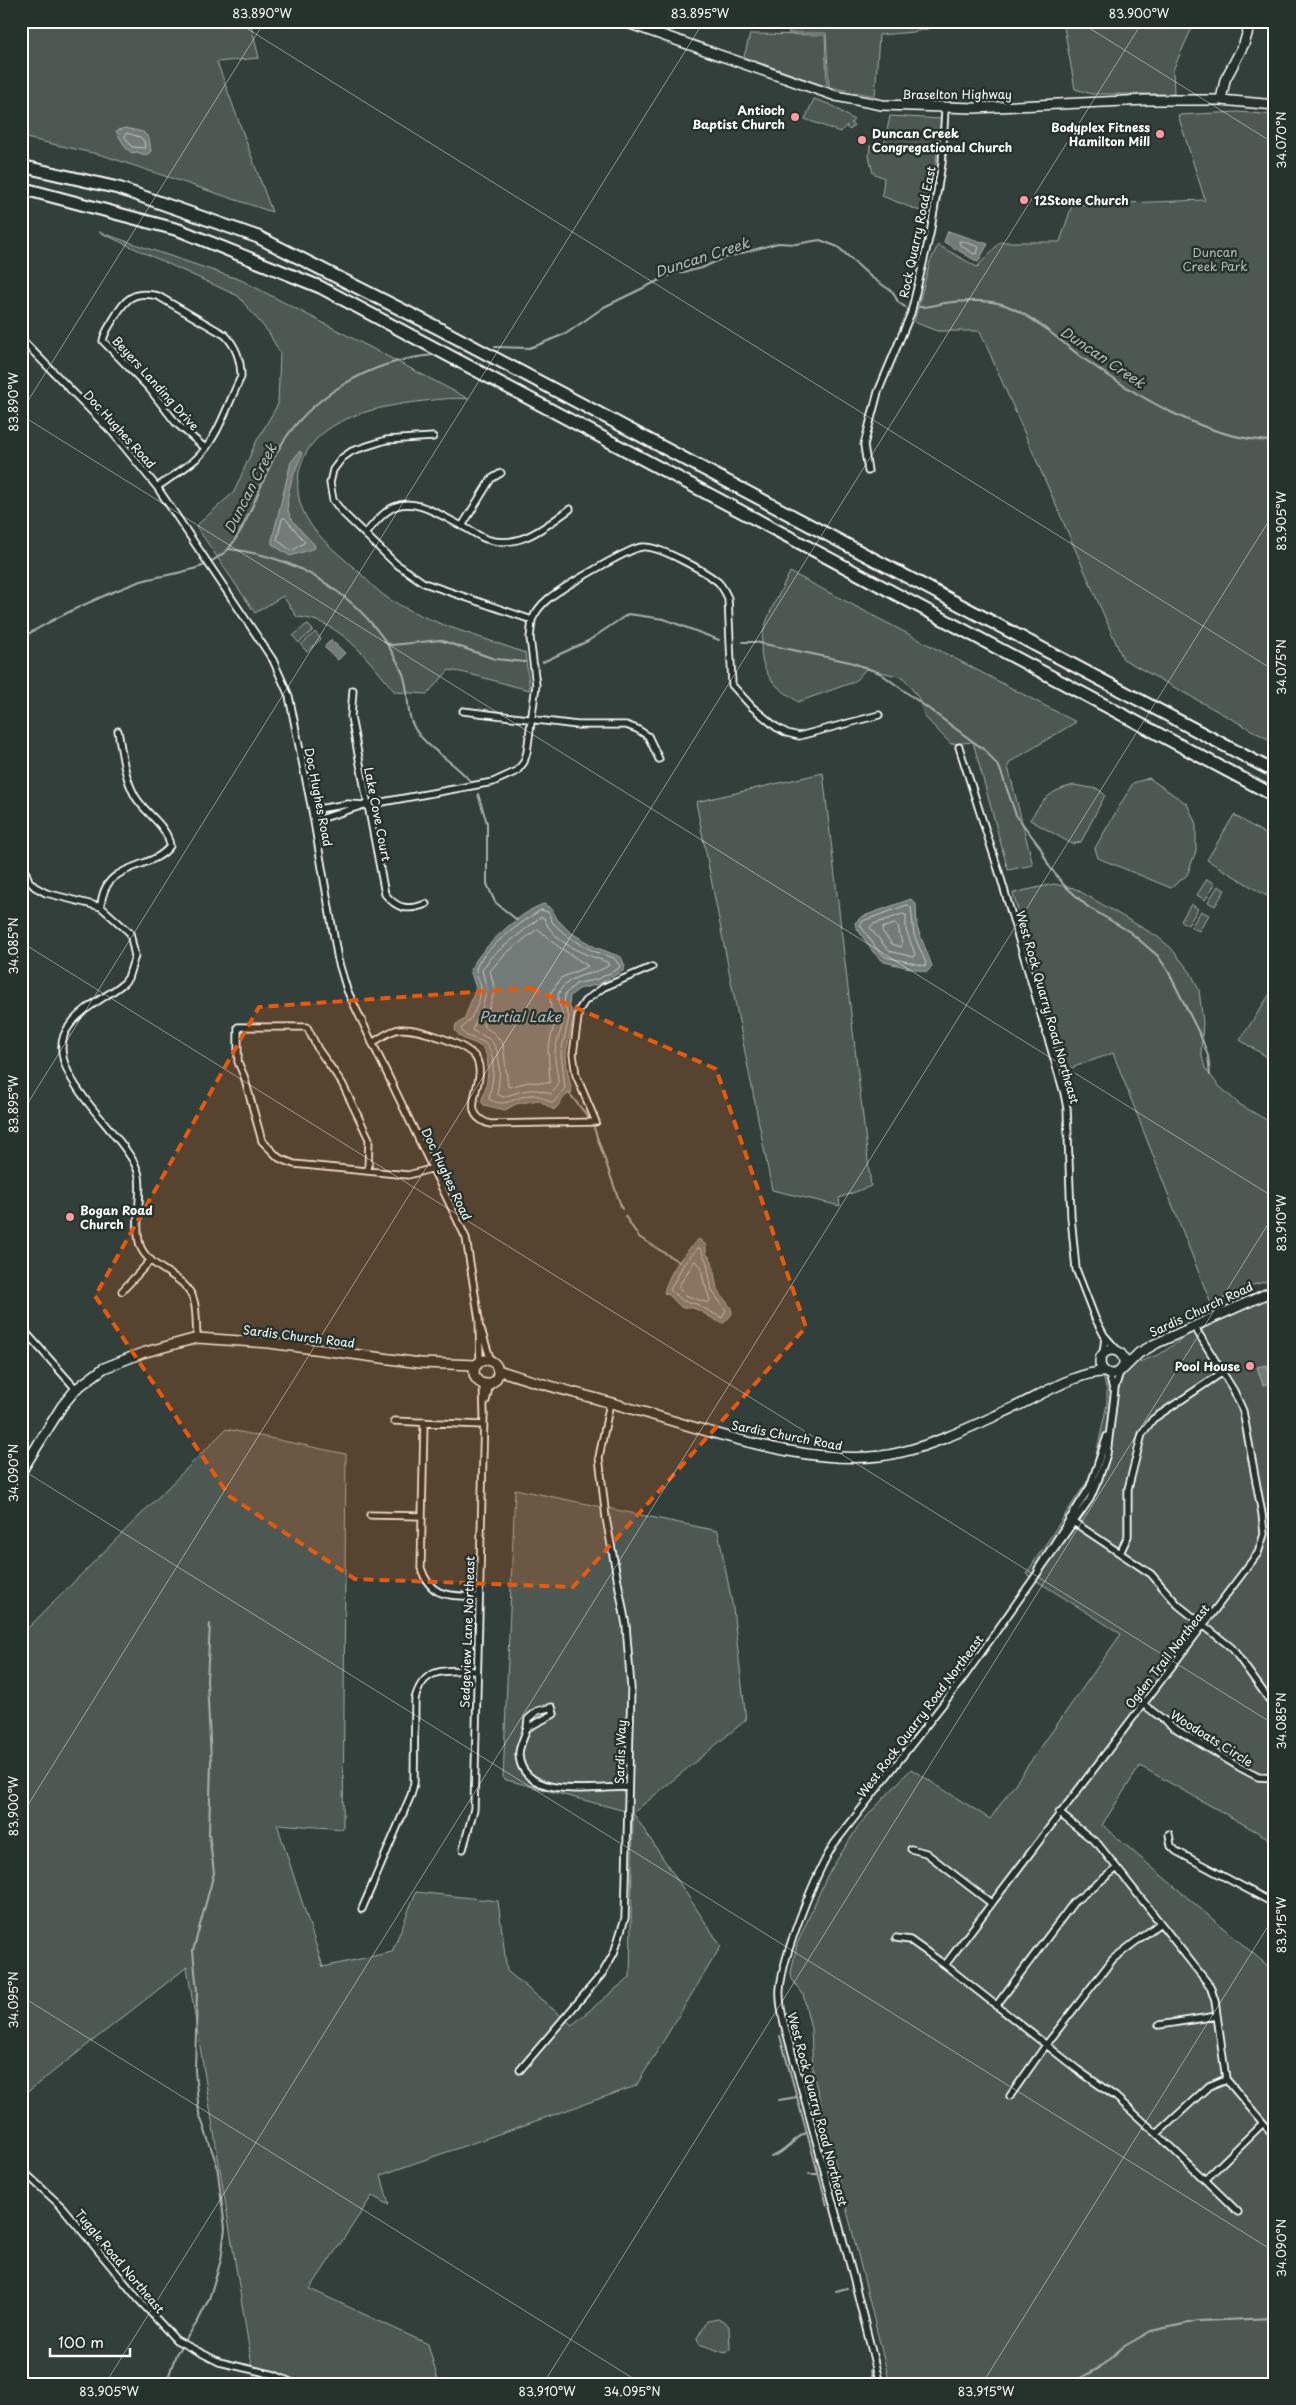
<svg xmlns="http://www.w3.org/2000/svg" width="1296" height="2405" font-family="'Playpen Sans',sans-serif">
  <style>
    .green { fill: #4d5853; stroke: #a6aca9 }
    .water { fill: #737b78; stroke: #abb0ae }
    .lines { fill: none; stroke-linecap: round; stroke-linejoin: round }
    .shore { stroke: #c7cac9; stroke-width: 1 }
    .stream { stroke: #abb0ae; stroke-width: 2 }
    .street-casing { stroke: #fff; stroke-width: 9 }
    .secondary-casing { stroke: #fff; stroke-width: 12 }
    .highway-casing { stroke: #fff; stroke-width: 15 }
    .street { stroke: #26332d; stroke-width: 5.5 }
    .secondary { stroke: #26332d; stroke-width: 9 }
    .highway { stroke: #26332d; stroke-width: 11 }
    .marked { fill: #e8590c; fill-opacity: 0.2; stroke: #e8590c; stroke-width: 4; stroke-dasharray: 10 6; stroke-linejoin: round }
    .ticks { fill: none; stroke: #fff; stroke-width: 1; stroke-opacity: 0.45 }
    .poi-dot { fill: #ff9aa2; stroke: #26332d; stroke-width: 2 }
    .labels { text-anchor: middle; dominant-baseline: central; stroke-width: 5; stroke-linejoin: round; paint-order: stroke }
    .street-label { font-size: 12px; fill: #fff; stroke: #26332d }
    .poi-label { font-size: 12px; font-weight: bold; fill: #fff; stroke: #26332d; text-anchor: end }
    .park-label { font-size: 12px; fill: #b8bcba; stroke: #26332d }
    .water-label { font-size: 14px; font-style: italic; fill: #b9bdbc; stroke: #26332d }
    .neatline { fill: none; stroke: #fff; stroke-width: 2 }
    .ticks-label { font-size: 12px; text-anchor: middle; fill: #fff }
  </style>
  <rect width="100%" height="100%" fill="#333f3a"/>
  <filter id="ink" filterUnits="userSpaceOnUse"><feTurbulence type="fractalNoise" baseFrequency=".02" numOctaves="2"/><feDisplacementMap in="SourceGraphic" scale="10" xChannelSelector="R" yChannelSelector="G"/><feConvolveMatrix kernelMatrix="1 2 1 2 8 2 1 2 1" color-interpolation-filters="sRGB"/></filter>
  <g filter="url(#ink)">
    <path class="green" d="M21,21H250L259,58L217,62L272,212L102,155L21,137Z
      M795,21H961L914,32L879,35L875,96L829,87L826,33H788Z
      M1063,21H1195L1173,70L1174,94H1092L1075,89Z
      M750,34L825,35L827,87L744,57Z
      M814,99L831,105L854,120L851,123L854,125L850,130L846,127L847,125L840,132L805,119Z
      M1238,112L1275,115V743L1123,659L980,331H937L914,322L930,262L938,245L977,267L1000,242H1060L1072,205L1205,200L1178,115Z
      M890,116L941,119L930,215L882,196L884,178L873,173L869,156L870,146L884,145Z
      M99,232L241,280L469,399C452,397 434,400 416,402C369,408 303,422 298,480C296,500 305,520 319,535C331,549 347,561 360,573C369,582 378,592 389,599C430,624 480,636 525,653L530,690C502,684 476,674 449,670L427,694L395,692C370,662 340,619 297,617L283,596L255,613L196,526L234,492L255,444L278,404L280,353L269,333L238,296Z
      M790,572L1076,722L1010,762L1008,767L1033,865L1008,870L973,742L951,744L925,717L918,697L903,677L866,669L854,682L798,702C791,696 780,690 774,683C744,648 774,606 790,572Z
      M307,624L313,630L299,643L293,636Z
      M315,632L321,639L307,652L301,645Z
      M823,773L871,1186L839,1198L840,1206L772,1190L696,802Z
      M1149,778L1187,804L1196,824V851L1187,875L1171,888L1098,858L1095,848L1133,783Z
      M1074,785L1098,789L1105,795L1081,842L1072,844L1030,820C1043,799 1049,791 1074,785Z
      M1234,815L1275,840V901L1207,860Z
      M1207,879L1215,884L1205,900L1197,895Z
      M1054,884L1074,888L1158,937L1171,948L1191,973L1199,990L1203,1023L1201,1052L1205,1068L1219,1086L1239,1104L1275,1125V1279L1253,1285L1211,1304L1113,1053L1063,1071L1013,893Z
      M1218,886L1225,890L1215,906L1208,902Z
      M1191,904L1198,909L1188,925L1181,921Z
      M1201,911L1209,915L1199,931L1191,927Z
      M1275,986V1062L1240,1040Z
      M1275,1296V1842L1140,1766L1102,1825L1275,1972V2384H890L813,2073L811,2029L803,1994L792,1979L791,1973L797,1944L827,1876L859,1825L911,1769L990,1819L1121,1634L1026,1574L1092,1474L1107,1404V1391L1103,1376L1160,1354L1219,1314Z
      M226,1429L346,1454L343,1829L277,1824L323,1967L392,1952L416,1892L498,1901L507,1971L572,2025L630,1977L633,1813L503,1779L515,1489L718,1531L733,1608L746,1720L633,1813L721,1946L636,2086L381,2175L389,2205L372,2196L310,2289L428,2344L439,2384H255L187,1967L21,2097V1635Z
      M718,2319L729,2326L730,2349L725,2353L699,2344L697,2338L707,2321Z"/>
    <path class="water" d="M125,128L143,132L149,138L151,152L145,155L137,152L132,153L126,148L116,131Z
      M948,231L988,244L978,262L944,242Z
      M300,451L302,454C295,471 279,504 293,521C299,529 307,537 314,544L315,548L290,556L272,544V540L291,462Z
      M331,640L345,653L338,660L324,647Z
      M911,899L916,904L917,927L932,966L927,972L884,962L873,952L856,927L855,923L861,917Z
      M544,904L552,909L557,919L570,932L595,947L621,957L625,966L623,971L599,984L579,989L570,996L569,1005L574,1015L566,1053L567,1069L572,1092C562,1096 561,1104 554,1110L538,1100L516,1104L505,1110L484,1105L481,1101C487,1090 493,1055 481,1047C471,1039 463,1043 455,1030L456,1024L464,1020L476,988L470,970C480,949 522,910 544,904Z
      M699,1239L706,1245V1253L712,1261L717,1289L731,1308L732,1314L724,1323C710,1321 696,1303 682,1308L668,1294L664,1293C668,1274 684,1252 699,1239Z
      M1267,1365L1271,1383L1263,1385L1257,1367Z"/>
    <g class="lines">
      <path class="shore" d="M127,133L140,137L144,141L145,148L132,147L125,137Z
        M962,241L979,247L977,253L974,254L960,245L959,242Z
        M285,518L305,542L292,551L277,540L282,519Z
        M908,905L911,907L914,935L926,963L925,966L886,957L877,949L860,925L863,921Z
        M541,910L548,912L553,923L567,936L593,951L614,958L620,966L618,969L598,979L576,984L565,994L564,1005L569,1017L561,1053L565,1088L553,1103C545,1100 540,1094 530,1095C513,1097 506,1109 489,1099C492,1084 499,1053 483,1042C475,1037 465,1039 461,1029C471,1020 481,1003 481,988C481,982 475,976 476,970C478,952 526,919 541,910Z
        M903,914L906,915V930L915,954L913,957L889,951L870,928L872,925Z
        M541,917L544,918C554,944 584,954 607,962L609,965C596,975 579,973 567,983C548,998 565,1007 563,1022C561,1032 556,1041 555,1052C554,1064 559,1075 558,1086L551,1094C531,1086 523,1091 503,1097L497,1094C500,1078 503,1051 489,1039C484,1035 477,1034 472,1030L482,1008L487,990L482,970L491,957Z
        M895,924L898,926L902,944L901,947L892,944L882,931L883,928Z
        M538,929L559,947L588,966L561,978L550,994L551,1008L555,1020L548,1050L550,1083L529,1082L508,1087L503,1044L494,1033L483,1026L495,990L490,971L505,954Z
        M700,1248L707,1263L712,1291L726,1310L722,1318L696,1304L683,1301L670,1290L683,1265L697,1249Z
        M695,1261L701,1266L703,1279L710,1300L708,1303L685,1295L678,1288Z"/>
      <path class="stream" d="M919,307C929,308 936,304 945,303C962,301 988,299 1005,305C1033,316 1057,338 1080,356C1133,394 1208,441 1275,441
        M495,347L529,348L538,345L567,333L604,307L670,275L702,268L721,259L778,243L796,244L820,240L838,247L871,277L893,292L898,302L905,307
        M229,549C304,557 373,604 403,674C410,692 405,713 415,729C428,750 454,761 470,781
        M212,561C218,557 226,553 230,547C251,519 260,482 277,452C308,396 370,361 433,355
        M21,638C58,616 98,597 138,582C160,575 183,574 205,565
        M743,642H755L850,662L880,673L986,751L1000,769L1016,815L1040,847L1049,866L1064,885L1088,907L1130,932L1158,956L1168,971L1202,1039L1208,1056L1210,1075
        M387,643L392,645L440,640L495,659L525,662
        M543,662L588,641L628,614L664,619L719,640
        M478,794L487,823V884L495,902L517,920
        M569,1093L589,1118
        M594,1128L622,1209
        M625,1216L639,1237L679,1262
        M790,2023L808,2090L816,2112
        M780,2036L827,2205
        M779,2100L797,2097
        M771,2157C786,2153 792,2139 806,2133
        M809,2174H818
        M836,2291L847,2288
        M871,2370L874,2384
        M166,2384L176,2354L198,2321L209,2299L221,2260L225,2228L217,2165L199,2113L195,2071L197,1991L193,1951L214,1873L209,1834L211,1761L207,1681L210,1624
        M1070,2384L1099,2368L1123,2347L1151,2331L1198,2321L1275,2318"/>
      <defs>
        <path id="street" d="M21,339L112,432L157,487L273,660L289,696L312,810L338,960L347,990L466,1238L479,1320L480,1362
          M868,471L864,445L878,392L911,313L930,234L942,163L945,109
          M157,487C170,478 184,469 196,459C218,439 228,403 241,377C241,361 236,346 225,335L158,296C133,290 125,299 113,320C109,327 104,333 103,341L148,387L176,423L205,448
          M462,526C470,530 478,536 486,539C519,550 545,527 570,509
          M366,533C373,525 381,514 392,508C415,496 441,516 462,526L491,479L501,473
          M532,620C535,613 542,604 548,599C560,589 629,548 642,547C658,545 705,571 718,582C723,587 725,592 728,598L732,685L752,707L776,727L787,733L799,736L879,715
          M353,690L351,717L385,894C397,909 408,911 426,904
          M463,711L577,725H626L637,729L648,736L659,759
          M959,747L999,872L1064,1093L1067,1108L1071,1217L1076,1269L1095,1318L1104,1335L1118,1351
          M312,810L348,804L366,805L493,782L517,771L524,762L527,752L536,685L530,638L532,620L424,583L395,563L343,513L333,500L330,483L333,470L342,458L352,451L386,440L433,437
          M314,821L364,805
          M21,860L29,881L35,887L46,893L101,907L130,933L135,956L128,978L124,983C107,997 83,1007 70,1025C35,1068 122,1130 137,1169C145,1188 132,1226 141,1248C152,1271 187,1275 194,1301C197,1312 196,1327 197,1338
          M101,907C103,860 151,872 170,846C167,824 145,814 135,796C124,776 122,753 118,731
          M372,1043C381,1038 390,1030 400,1029C417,1028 470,1044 477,1060C488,1083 455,1113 490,1124L596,1122L576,1075L573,1054L579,1010L585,1001L604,987L652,967
          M368,1171L369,1139L342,1083L318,1049L307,1027H238V1062L244,1076L257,1123L262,1141L279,1158L294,1164L408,1175L434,1168
          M122,1291L151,1260
          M21,1327L76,1389
          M481,1329L491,1361
          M1103,1354L1105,1337
          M1109,1374L1113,1389
          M486,1401L490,1383
          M394,1421L483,1425
          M424,1422L421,1568C431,1599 450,1595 479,1597
          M370,1515L422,1516
          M1069,1519L1151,1574L1178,1605L1232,1648L1275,1708
          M1120,1553L1128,1536V1489L1142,1434L1153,1419L1223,1372
          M1038,1569L1090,1487L1107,1436
          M1143,1704L1173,1727L1239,1767L1258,1777L1275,1778
          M527,1728L528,1719L537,1711L552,1707L554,1714L527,1728C525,1736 519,1746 519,1754C521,1801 597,1787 628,1787
          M1059,1813L1098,1844L1210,1986L1215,2001L1226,2079L1275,2137
          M1169,1834L1171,1846L1176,1851L1275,1904
          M463,1849L474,1809L484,1415L483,1383
          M911,1849L926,1853L991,1903
          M362,1909L411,1795L414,1783L415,1699C424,1665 447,1671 476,1671
          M896,1938L910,1940L945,1965L1078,2070L1116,2097L1157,2134
          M945,1965L1258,1553L1264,1534L1262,1514L1243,1411L1234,1391L1194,1326
          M996,2006L1074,1902L1117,1868
          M1159,2025L1217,2016
          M520,2070L602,1974L614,1953L625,1918L631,1688L626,1625L606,1518L599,1457L610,1403
          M1010,2096L1046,2045L1113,1959L1160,1923
          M21,2169L62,2207L139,2300L176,2340L219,2362L275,2375L295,2384
          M1205,2180L1157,2134L1209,2086L1226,2079
          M1238,2212L1205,2180L1263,2123
          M880,2384L853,2276L785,2027C782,2015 779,2002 780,1989C783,1954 815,1875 834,1844L964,1677L1090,1499L1099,1478L1107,1454L1115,1388L1120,1372"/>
        <path id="secondary" d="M622,21L836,96L882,105L974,108L1147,100H1221L1275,105
          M1221,100L1225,80L1244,44L1251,21
          M1100 1362a12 12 0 1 1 24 0a12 12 0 1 1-24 0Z
          M474 1372a12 12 0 1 1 24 0a12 12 0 1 1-24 0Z
          M1123,1369L1139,1353L1157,1343L1275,1290
          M498,1370C541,1385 585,1395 629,1408C707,1430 822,1473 902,1452C935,1444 973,1426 1004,1412C1031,1401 1078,1370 1105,1372
          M21,1472L62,1406L76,1389L104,1368L142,1353L197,1338L269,1343L420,1363L477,1365"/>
        <path id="highway" d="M21,166L118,188L258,237L438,328L1275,772
          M21,188L179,230L320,287L1275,796"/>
      </defs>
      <use href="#street" class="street-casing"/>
      <use href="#secondary" class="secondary-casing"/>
      <use href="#highway" class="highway-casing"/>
      <use href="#street" class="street"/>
      <use href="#secondary" class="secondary"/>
      <use href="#highway" class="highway"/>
    </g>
  </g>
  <path class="marked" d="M531,988L716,1069L806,1327L573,1587L355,1579L229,1496L95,1296L259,1007Z"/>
  <path class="ticks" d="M235,21L1275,671M1078,21L1275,144M21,412L265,21M21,415L1275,1198M21,942L1275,1725M21,1114L704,21M21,1469L1275,2252M21,1816L1143,21M21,1996L642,2384M105,2384L1275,511M543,2384L1275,1213M982,2384L1275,1915"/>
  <g class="poi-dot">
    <circle cx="795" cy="117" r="5"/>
    <circle cx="1160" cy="134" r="5"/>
    <circle cx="862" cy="140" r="5"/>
    <circle cx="1024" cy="200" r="5"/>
    <circle cx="70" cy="1217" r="5"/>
    <circle cx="1250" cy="1366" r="5"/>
  </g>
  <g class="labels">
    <g class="street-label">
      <text x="957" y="94">Braselton Highway</text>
      <text transform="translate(917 232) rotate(-78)">Rock Quarry Road East</text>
      <text transform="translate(156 383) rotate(48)">Beyers Landing Drive</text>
      <text transform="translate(120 429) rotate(48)">Doc Hughes Road</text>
      <text transform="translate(319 797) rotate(79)">Doc Hughes Road</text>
      <text transform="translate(378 814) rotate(79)">Lake Cove Court</text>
      <text transform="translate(1048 1007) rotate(74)">West Rock Quarry Road Northeast</text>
      <text transform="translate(447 1174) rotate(65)">Doc Hughes Road</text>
      <text transform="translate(1201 1309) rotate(-25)">Sardis Church Road</text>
      <text transform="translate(299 1336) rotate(7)">Sardis Church Road</text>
      <text transform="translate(787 1435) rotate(11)">Sardis Church Road</text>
      <text transform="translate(467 1632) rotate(-88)">Sedgeview Lane Northeast</text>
      <text transform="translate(1167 1656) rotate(-52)">Ogden Trail Northeast</text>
      <text transform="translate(920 1716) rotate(-53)">West Rock Quarry Road Northeast</text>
      <text transform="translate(1212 1738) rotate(32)">Woodoats Circle</text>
      <text transform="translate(620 1752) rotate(-88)">Sardis Way</text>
      <text transform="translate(818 2109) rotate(75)">West Rock Quarry Road Northeast</text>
      <text transform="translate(120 2261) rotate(50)">Tuggle Road Northeast</text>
    </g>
    <g class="poi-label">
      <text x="785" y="110">Antioch<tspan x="785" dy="14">Baptist Church</tspan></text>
      <text x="1150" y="127">Bodyplex Fitness<tspan x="1150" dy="14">Hamilton Mill</tspan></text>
      <text x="872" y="133" text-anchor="start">Duncan Creek<tspan x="872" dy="14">Congregational Church</tspan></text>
      <text x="1034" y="200" text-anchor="start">12Stone Church</text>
      <text x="80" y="1210" text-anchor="start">Bogan Road<tspan x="80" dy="14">Church</tspan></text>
      <text x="1240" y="1366">Pool House</text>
    </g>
    <g class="park-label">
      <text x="1215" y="252">Duncan<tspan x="1215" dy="14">Creek Park</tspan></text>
    </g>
    <g class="water-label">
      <text transform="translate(702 257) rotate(-18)">Duncan Creek</text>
      <text transform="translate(1103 357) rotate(34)">Duncan Creek</text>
      <text transform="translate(250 488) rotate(-63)">Duncan Creek</text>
      <text x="520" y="1016">Partial Lake</text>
    </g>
  </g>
  <rect width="1296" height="2405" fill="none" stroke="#26332d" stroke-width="55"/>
  <path d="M50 2348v8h80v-8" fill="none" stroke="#ffffff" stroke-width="2.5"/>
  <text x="58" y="2348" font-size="15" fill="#ffffff" stroke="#26332d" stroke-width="4" paint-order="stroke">100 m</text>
  <rect x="28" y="28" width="1240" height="2350" class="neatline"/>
  <g class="ticks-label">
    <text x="262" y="18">83.890°W</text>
    <text x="700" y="18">83.895°W</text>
    <text x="1139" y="18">83.900°W</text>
    <text transform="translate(1282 140) rotate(-90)" y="4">34.070°N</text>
    <text transform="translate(14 402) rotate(-90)" y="4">83.890°W</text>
    <text transform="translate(1282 521) rotate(-90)" y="4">83.905°W</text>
    <text transform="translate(1282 667) rotate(-90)" y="4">34.075°N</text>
    <text transform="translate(14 946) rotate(-90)" y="4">34.085°N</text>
    <text transform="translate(14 1104) rotate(-90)" y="4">83.895°W</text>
    <text transform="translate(1282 1223) rotate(-90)" y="4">83.910°W</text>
    <text transform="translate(14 1473) rotate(-90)" y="4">34.090°N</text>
    <text transform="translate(1282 1721) rotate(-90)" y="4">34.085°N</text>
    <text transform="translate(14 1806) rotate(-90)" y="4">83.900°W</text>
    <text transform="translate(1282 1925) rotate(-90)" y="4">83.915°W</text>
    <text transform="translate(14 2000) rotate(-90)" y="4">34.095°N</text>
    <text transform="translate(1282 2248) rotate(-90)" y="4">34.090°N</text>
    <text x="109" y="2396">83.905°W</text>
    <text x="547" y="2396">83.910°W</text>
    <text x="632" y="2396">34.095°N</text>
    <text x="986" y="2396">83.915°W</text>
  </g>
</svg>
